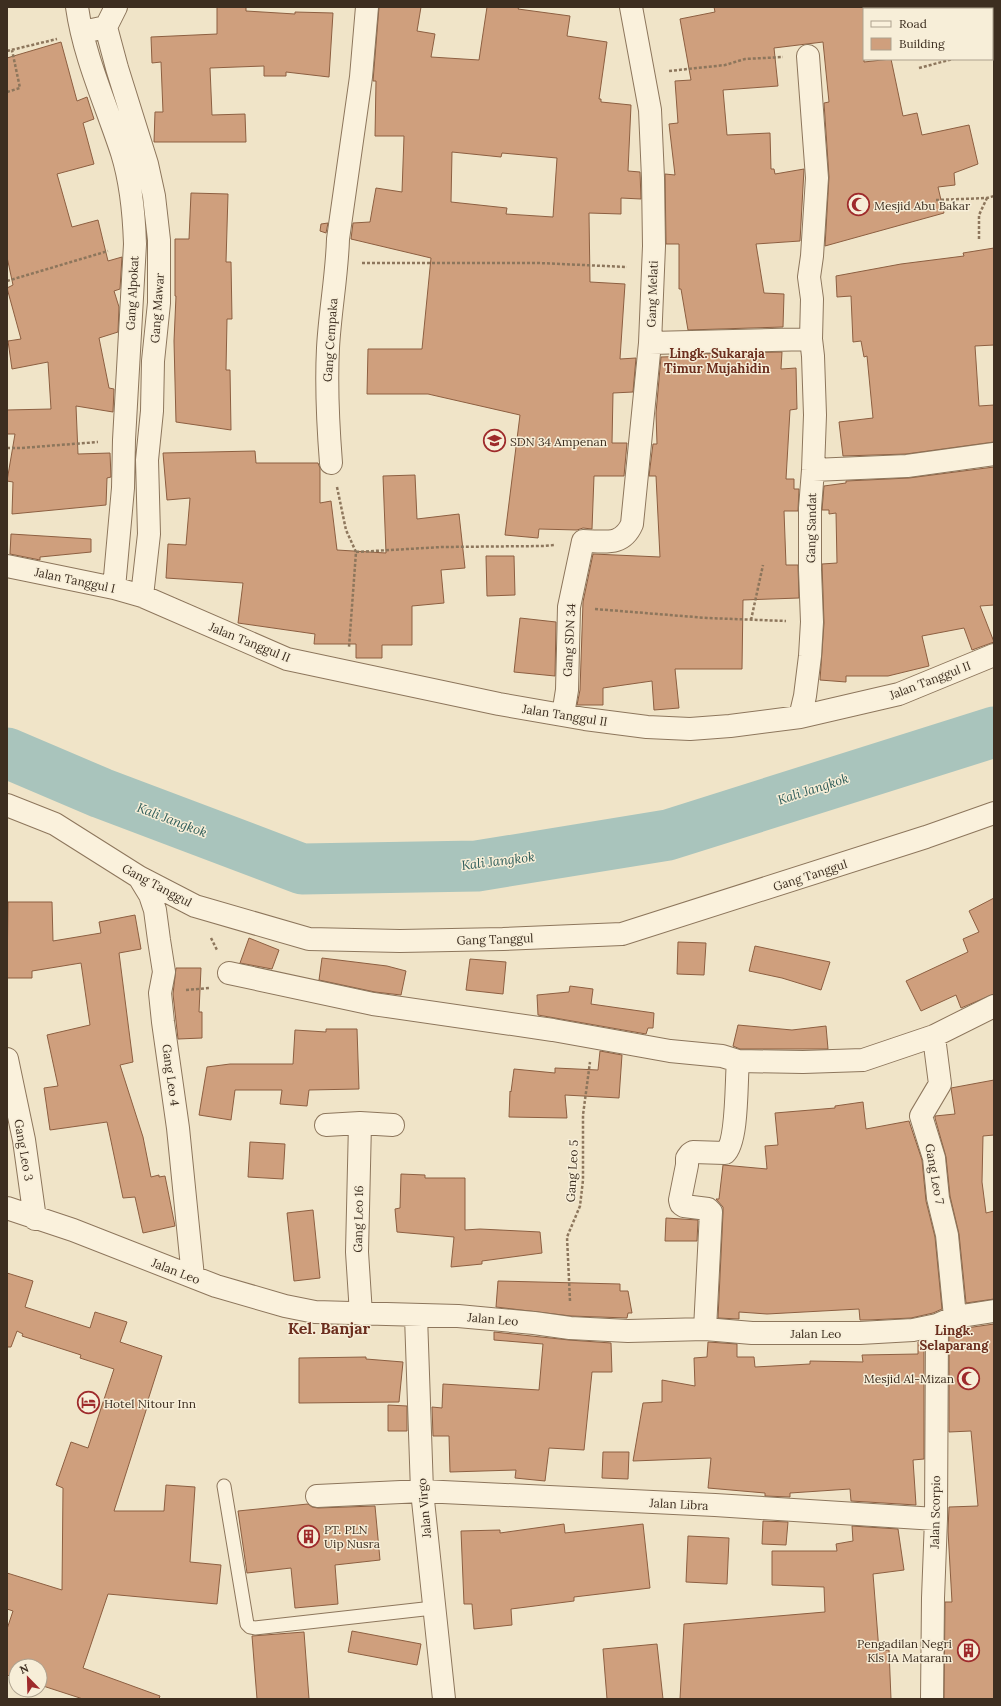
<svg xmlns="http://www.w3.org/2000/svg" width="1001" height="1706" font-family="Lora,serif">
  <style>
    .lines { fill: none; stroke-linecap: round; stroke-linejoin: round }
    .river { stroke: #a9c4bc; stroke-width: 51 }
    .building { fill: #cf9f7d; stroke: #8d5f41; fill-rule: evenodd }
    .service-casing { stroke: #8d765c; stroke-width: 15 }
    .minor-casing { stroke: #8d765c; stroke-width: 24 }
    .path { stroke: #8d765c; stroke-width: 2.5; stroke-dasharray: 3 2; stroke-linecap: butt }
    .service { stroke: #faf1dc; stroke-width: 13 }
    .minor { stroke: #faf1dc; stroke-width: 22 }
    .labels { text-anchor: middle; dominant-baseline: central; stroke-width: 3; stroke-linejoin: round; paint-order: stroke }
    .poi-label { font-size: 12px; fill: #3d2e20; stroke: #f7eed8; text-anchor: start }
    .street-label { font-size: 12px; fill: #3d2e20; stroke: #f7eed8 }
    .neighbourhood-label { font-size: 13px; font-weight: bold; fill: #6b2e1e; stroke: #f7eed8 }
    .water-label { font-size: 13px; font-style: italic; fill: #2f5d5a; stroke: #f7eed8 }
    .district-label { font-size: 16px; font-weight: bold; fill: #6b2e1e; stroke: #f7eed8 }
  </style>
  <rect width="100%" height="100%" fill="#f0e4c8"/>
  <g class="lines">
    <path class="river" d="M7,753L101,793L302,869L477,866L668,835L994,732"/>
  </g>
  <path class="building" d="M217,7H246V11L295,14V12L333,13L329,77L286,72V76H264V66L210,68L212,115L245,114L246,142H154L155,112H163L161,62L152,63L151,37L217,34Z
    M379,7H421L417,31L435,34L431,57L479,60L487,7H519L518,9L570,16L567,36L607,42L599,99H601V102L631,105L628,171L640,172L641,199L621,198V214L589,213L590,282L625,284L620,359L636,358L633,392L613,393L612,443H627L624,476H594L592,529L583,528L577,530L539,529L538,538L505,535L520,415L428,394H367L368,349H422L431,258L351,239L353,223L370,222L376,188L402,192L404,136H375L376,81H373ZM452,152L501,157L502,153L557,158L553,217L506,214L507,208L451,202Z
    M714,7H864V62L891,59L903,116L917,113L922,135L969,125L978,164L954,173L955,185L938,187L944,213L825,246L829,177L824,103L829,102L823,42L774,48L778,86L723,90L727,135L770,133L771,169H774L775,174L804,169L800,241L756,244L764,293L784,294L783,327L688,330L681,289H679V244H666L665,174L675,175L669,124L678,123L675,81L691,80L680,19L715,12Z
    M61,42L77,101L87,97L94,119L83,123L94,164L57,174L72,227L98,220L108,261L122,257L120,289L114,291L119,307L118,332L99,338L109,388L114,389L113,412L76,406L78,454L110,453L111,477L107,478L106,505L12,514L13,482L7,481L15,434H7V410L51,409L48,362L12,369L8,341L21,339L7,288L13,285L7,257V58Z
    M191,193L228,194L226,262H231L232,319H227L226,370H230L231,430L176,422L174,341L176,296H175V239H189Z
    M328,223L326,233L320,231L321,224Z
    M994,248V345L975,346L979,406L994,405V442L906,454L843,456L839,422L873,418L867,356L864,357L861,341L853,342L851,296L837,297L836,276L901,264L964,256L963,253Z
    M782,352L781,369L796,368L797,409L790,410L786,479H794V489H799L798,511H784L786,565H798L799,598L743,600L742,669H675L679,708L654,710L652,681L603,688V705H577L580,690L583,602L593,554L660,557L656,476H649L653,444H657L656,413L661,357L692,356L691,354Z
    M255,451L256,463H318L320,468V503L331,501L337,550L386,553L383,476L415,475L417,519L459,514L465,568L441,570L444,603L412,606V645H382V658H356V644H314L315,634L238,623L243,583L166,578L168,544L186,545L190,498L167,500L163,453Z
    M994,467V605L980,606L994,642L972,650L964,628L922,636L929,666L888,676H846V682L820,680L824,623L822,564L837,563L836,513L829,514V510H822L824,486L846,483V481L909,478Z
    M11,534L91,539V552L40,557V560L10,554Z
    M486,556H514L515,595L487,596Z
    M520,618L556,622L555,676L514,672Z
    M994,898V994L961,1008L956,995L921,1011L906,981L968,952L963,939L979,932L969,911Z
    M8,902H52L53,941L101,933L99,922L135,915L141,949L119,953L133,1062L120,1065L143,1137L151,1177L159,1175V1177L165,1176L175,1226L143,1233L135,1197L123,1198L107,1122L50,1130L44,1088L58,1086L47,1035L90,1025L81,963L32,971V978H7Z
    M249,938L279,950L272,969L240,963Z
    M678,942L706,943L704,975L677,974Z
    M755,946L830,962L821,990L782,978L749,971Z
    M322,958L387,966L406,971L401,995L375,992L319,980Z
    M470,959L506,962L503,994L466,990Z
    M176,968H201L199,1012H202V1038L178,1039L173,994Z
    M570,986L593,989L591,1004L654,1013L653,1028H648L646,1034L538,1015L537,995L569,992Z
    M738,1025L792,1030L826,1026L828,1049H740L733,1046Z
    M326,1029H357L359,1089L309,1090L307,1106L280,1104L282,1090H235L231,1120L199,1115L207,1067L230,1064H293L295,1030L326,1032Z
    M600,1051L622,1055L619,1098L565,1095L567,1118L509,1117L510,1091L511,1092L514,1069L555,1073V1068L598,1070Z
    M994,1080V1135L983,1136L982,1182L986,1213L994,1211V1299L966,1303L959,1234L950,1196L946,1157L935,1118V1116L955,1114L951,1088Z
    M863,1102L866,1129L909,1121L922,1160L926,1201L935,1237L942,1309L933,1313L911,1318L868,1320H860L859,1309L767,1314L739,1312V1319L718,1318L723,1213V1207L716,1199H719L723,1165L767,1169L765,1146L778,1145L775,1113L835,1108V1106Z
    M250,1142L285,1144L283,1179L248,1177Z
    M401,1174L425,1175V1178H465V1230L480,1229L540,1232L542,1253L482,1261V1264L451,1267L454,1237L397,1232L395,1209L400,1208Z
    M313,1210L320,1278L294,1281L287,1213Z
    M666,1218L698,1220L697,1241H665Z
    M7,1273L33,1281L25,1307L90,1328L95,1312L127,1322L120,1342L162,1356L148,1400L149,1401L114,1511H164L166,1485L195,1487L190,1562L221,1565L217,1604L108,1594L83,1668L160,1696L159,1699H83L40,1685V1666H16V1678L7,1675V1629L13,1611L7,1609V1573L62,1590L63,1488L56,1485L71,1442L88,1448L114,1369L80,1358L81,1355L22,1336L23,1334L17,1331L11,1347H7Z
    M498,1281L620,1284V1291H628L632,1313H628L627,1318L571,1316L496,1307Z
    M994,1324V1699H944L945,1602H952L948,1531L949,1507L978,1506L971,1431L949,1432V1333L959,1329Z
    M494,1332L569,1340L611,1343L612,1372H592L584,1450L549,1448L545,1481L515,1478L516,1470L450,1472L449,1436H433L432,1407L442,1408L443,1384L539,1390L543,1344L494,1340Z
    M924,1340V1459L913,1460L916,1505L851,1501L850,1489L790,1493V1497L765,1496V1493L708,1488L711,1458L633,1461L643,1403L662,1402V1380L695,1386L694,1358L707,1357L708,1342L737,1344V1357H754L755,1367L810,1364V1361L863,1362L862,1355L918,1354V1342Z
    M366,1357V1359L403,1362L399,1402L299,1403V1358Z
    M388,1405L407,1406V1431H388Z
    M603,1452H629L628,1479L602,1478Z
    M308,1504L312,1507L318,1508L375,1506L380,1560L335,1565L338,1604L295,1608L291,1568L247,1573L238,1511Z
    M763,1521L788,1522L786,1545L762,1544Z
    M564,1524L565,1533L643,1524L650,1588L574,1597V1601L511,1609L512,1625L474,1629L472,1604H464L461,1531L500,1530V1533Z
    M852,1526L898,1529L904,1570L873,1574L879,1651L889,1650L891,1699H680L684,1624L825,1612L824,1587L772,1585V1551H837L836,1544L853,1541Z
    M688,1536L729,1538L727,1584L686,1582Z
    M352,1631L421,1644L417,1665L348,1652Z
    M304,1632L309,1699H257L252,1636Z
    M657,1644L663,1699H607L603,1649Z"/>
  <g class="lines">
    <defs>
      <path id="service" d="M224,1486L247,1624L250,1627L255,1628L433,1608"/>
      <path id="minor" d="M77,7C84,57 106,104 122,153C131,182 134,213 135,244L124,440L123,488L114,588
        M994,7V8
        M106,27L117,68L147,164L154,196L159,240V303L153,361L152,411L147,460L149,534L142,596
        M92,30L106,27L116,7
        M650,343L811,339
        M331,463C328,425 326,387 328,348C330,311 337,275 338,239L361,77L367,7
        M813,470L907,466L994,454
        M7,566L114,588L142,596L287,659L499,704L585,719L647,727L690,729L730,726L800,717L899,694L994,655
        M563,715L567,690L569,607L583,541C604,541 622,547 632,524L650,343L654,246L653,178L650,110L631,7
        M800,717L805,696L810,656L812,622L810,570V508L813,470L815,415L813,356L811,339L812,299L809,277L812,256L817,178L808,56
        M7,805L55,824L139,877L195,906L309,939L400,941L503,939L622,934L926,837L994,813
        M139,877L150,895L155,910L159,940L164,972L160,993L163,1022L178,1128L193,1277
        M229,973L373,1004L553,1030L670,1051L722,1056L738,1061L803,1062L863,1060L934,1036L994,1006
        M934,1037L940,1084L921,1116L934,1158L938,1198L947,1235L955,1317
        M7,1059L24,1140L35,1219
        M360,1123L357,1252L361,1314
        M326,1125L360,1123L393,1125
        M7,1208L73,1230L216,1286L285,1306L315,1312L458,1316L534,1323L570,1328L628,1331L705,1329L752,1333H860L913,1330L937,1325L955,1317L994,1311
        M416,1316L422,1491L444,1699
        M705,1329L711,1212L708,1209L684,1206L681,1204L680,1200L687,1165V1158L690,1154L693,1152L725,1153C738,1142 736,1080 738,1061
        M317,1496L422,1491L715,1505L936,1519
        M932,1699L933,1598L936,1519L937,1325"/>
    </defs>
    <use href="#service" class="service-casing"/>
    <use href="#minor" class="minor-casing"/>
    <path class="path" d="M7,51L57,39
      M992,51L994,50
      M919,68L953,59
      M669,71L725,65L745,59L783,57
      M7,92L20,88L12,50
      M936,200L987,198L994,196
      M979,239V215L987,198
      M362,263H539L627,267
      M7,281L108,251
      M7,448H21L98,442
      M337,487L346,530L356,552L349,647
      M356,552L442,547L544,546L555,545
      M595,609L707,618L786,621
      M751,620L763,565
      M211,938L217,950
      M186,990L209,988
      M570,1301L567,1237L580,1206L583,1180V1115L590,1062"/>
    <use href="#service" class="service"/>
    <use href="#minor" class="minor"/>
  </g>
  <defs>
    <symbol id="mosque-ring" viewBox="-11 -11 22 22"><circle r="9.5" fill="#f7eed8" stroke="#9e2a2b" stroke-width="1.5"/><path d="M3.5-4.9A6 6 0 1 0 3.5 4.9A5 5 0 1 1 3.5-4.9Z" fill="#9e2a2b"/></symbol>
    <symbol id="school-ring" viewBox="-11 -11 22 22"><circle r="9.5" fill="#f7eed8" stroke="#9e2a2b" stroke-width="1.5"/><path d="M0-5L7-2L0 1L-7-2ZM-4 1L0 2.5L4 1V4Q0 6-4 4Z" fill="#9e2a2b"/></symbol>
    <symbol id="hotel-ring" viewBox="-11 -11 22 22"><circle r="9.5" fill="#f7eed8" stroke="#9e2a2b" stroke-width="1.5"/><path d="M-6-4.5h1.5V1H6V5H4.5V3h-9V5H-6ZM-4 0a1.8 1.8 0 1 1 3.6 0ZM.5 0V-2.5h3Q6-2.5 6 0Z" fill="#9e2a2b"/></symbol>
    <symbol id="building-ring" viewBox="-11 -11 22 22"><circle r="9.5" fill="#f7eed8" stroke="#9e2a2b" stroke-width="1.5"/><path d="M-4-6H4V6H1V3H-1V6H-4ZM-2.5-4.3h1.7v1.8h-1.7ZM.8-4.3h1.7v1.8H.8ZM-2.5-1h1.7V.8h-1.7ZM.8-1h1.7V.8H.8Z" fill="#9e2a2b"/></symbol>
  </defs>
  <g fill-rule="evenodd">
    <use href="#mosque-ring" x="846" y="192" width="25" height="25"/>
    <use href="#school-ring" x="482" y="428" width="25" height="25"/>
    <use href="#mosque-ring" x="956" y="1366" width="25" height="25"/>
    <use href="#hotel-ring" x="76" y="1390" width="25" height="25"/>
    <use href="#building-ring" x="296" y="1524" width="25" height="25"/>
    <use href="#building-ring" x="956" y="1638" width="25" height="25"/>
  </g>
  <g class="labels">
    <g class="poi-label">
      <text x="874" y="205">Mesjid Abu Bakar</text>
      <text x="510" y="441">SDN 34 Ampenan</text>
      <text x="954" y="1378" text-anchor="end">Mesjid Al-Mizan</text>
      <text x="104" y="1403">Hotel Nitour Inn</text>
      <text x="324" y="1529">PT. PLN<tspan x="324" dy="14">Uip Nusra</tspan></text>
      <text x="952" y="1643" text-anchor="end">Pengadilan Negri<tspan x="952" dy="14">Kls IA Mataram</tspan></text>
    </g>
    <g class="street-label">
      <text transform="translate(132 293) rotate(-87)">Gang Alpokat</text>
      <text transform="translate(652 294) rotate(-88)">Gang Melati</text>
      <text transform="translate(157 308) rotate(-86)">Gang Mawar</text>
      <text transform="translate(330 340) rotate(-86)">Gang Cempaka</text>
      <text transform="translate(811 528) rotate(-89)">Gang Sandat</text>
      <text transform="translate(75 580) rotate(12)">Jalan Tanggul I</text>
      <text transform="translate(569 640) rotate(-87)">Gang SDN 34</text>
      <text transform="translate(250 642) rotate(22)">Jalan Tanggul II</text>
      <text transform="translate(930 680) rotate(-21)">Jalan Tanggul II</text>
      <text transform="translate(565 715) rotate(9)">Jalan Tanggul II</text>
      <text transform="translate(810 875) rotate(-18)">Gang Tanggul</text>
      <text transform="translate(157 885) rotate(28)">Gang Tanggul</text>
      <text transform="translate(495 939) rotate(-2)">Gang Tanggul</text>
      <text transform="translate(171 1075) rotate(82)">Gang Leo 4</text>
      <text transform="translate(24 1150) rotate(80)">Gang Leo 3</text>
      <text transform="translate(572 1171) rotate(-87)">Gang Leo 5</text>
      <text transform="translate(935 1174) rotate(80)">Gang Leo 7</text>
      <text transform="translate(358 1219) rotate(-89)">Gang Leo 16</text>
      <text transform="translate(176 1271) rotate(21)">Jalan Leo</text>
      <text transform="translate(493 1319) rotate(5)">Jalan Leo</text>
      <text x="816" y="1333">Jalan Leo</text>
      <text transform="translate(679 1504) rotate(3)">Jalan Libra</text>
      <text transform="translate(424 1508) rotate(-95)">Jalan Virgo</text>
      <text transform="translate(935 1512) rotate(-89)">Jalan Scorpio</text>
    </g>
    <g class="neighbourhood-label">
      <text x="717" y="353">Lingk. Sukaraja<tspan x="717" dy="15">Timur Mujahidin</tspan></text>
      <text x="954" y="1330">Lingk.<tspan x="954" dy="15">Selaparang</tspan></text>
    </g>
    <g class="water-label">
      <text transform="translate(813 789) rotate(-18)">Kali Jangkok</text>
      <text transform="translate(172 820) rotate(21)">Kali Jangkok</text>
      <text transform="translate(498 861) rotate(-7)">Kali Jangkok</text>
    </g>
    <g class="district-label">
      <text x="329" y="1328">Kel. Banjar</text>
    </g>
  </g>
  <rect width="1001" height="1706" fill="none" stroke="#3d2e20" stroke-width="16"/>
  <rect x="863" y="8" width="130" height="52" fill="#f7eed8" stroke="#ada18e"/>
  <rect x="871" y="21" width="20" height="6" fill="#faf1dc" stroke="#ada18e"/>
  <text x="899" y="28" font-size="12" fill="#3d2e20">Road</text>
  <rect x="871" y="38" width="20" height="12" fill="#cf9f7d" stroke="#ada18e"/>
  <text x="899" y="48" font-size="12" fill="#3d2e20">Building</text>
  <g transform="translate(28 1678) rotate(337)"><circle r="19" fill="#f7eed8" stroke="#ada18e"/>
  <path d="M0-3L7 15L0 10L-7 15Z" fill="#9e2a2b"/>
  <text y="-6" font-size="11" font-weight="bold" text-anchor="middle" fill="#3d2e20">N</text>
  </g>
</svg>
